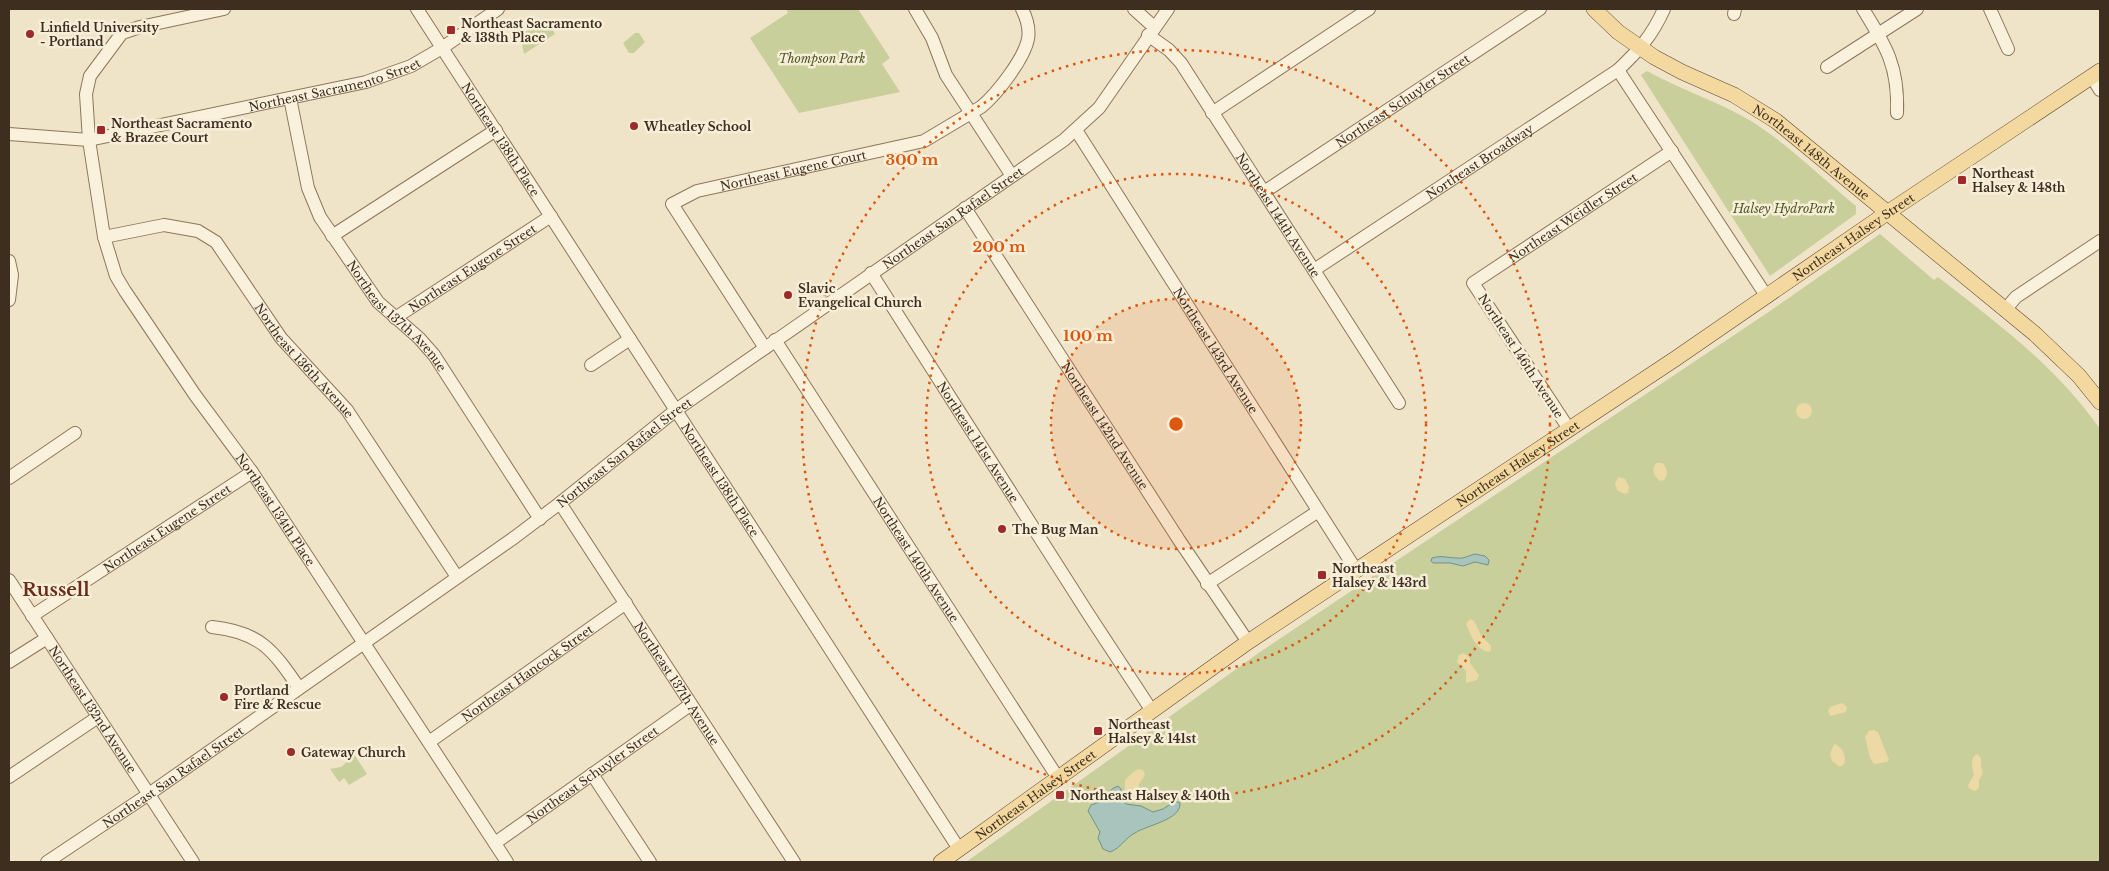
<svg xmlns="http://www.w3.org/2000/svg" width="2109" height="871" font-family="'Libre Baskerville',serif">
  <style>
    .green { fill: #c9cf9b }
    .sand { fill: #ecd9a5 }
    .water { fill: #a9c4bc; stroke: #6f938a }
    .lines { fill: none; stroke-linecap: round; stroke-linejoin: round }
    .minor-casing { stroke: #8d765c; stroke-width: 14 }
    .major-casing { stroke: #5b4430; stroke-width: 16 }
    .minor { stroke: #faf1dc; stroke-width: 12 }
    .major { stroke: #f3d9a0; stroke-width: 15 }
    .ring { fill: none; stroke: #df570d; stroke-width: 2.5; stroke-dasharray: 2.5 5 }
    .poi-dot { fill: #9e2a2b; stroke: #f7eed8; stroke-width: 2 }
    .labels { text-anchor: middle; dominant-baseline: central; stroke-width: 5; stroke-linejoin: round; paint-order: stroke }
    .poi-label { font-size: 12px; font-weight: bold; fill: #3d2e20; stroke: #f7eed8; text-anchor: start }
    .park-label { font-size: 12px; font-style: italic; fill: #4d5a26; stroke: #f7eed8 }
    .street-label { font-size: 12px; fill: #3d2e20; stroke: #f7eed8 }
    .district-label { font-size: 18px; font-weight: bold; fill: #6b2e1e; stroke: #f7eed8 }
    .centre { fill: #df570d; stroke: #f7eed8; stroke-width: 2.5 }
    .ring-label { font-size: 15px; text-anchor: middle; font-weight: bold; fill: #df570d; stroke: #f7eed8; stroke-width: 5; stroke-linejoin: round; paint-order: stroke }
  </style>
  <rect width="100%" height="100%" fill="#f0e4c8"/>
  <path class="green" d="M786,9H858L890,58L882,64L900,92L799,113L750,38L788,13Z
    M545,22L549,23L555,34L524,54L520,34Z
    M635,33H639L645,42L634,53H629L623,43Z
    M1647,71C1681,90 1718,101 1751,121C1789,145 1822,178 1856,206V214L1770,276L1641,75Z
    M1880,234L1934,280L1938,277C1997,323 2057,367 2100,429V862H966L1260,652L1773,309Z
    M352,751L367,774L349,785L344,778L339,782L330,769L341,767L348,761L347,754Z"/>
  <path class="sand" d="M1796 411a8 8 0 1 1 16 0a8 8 0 1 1-16 0Z
    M1656,463H1662C1667,467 1669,475 1664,480L1660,481L1655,476L1653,469Z
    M1619,477L1625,479L1629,487L1628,493L1624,494L1617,490L1615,483Z
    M1470,619L1474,621L1481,635L1491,646V650L1489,652C1475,649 1471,635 1466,624Z
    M1464,653L1470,658V663L1479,675L1477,680L1466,683V671L1457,662L1459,655Z
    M1842,703L1847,707L1846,712L1830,716L1828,711L1830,707Z
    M1874,730L1878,732L1889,760L1887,762L1874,764L1870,758L1865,737L1869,731Z
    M1834,744C1842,746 1847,756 1844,764L1840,767L1832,761L1830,754Z
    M1977,754L1981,758V766L1983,773L1979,780V788L1975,791L1969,788L1968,785L1974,775C1972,769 1970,757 1977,754Z
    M1139,769L1143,770L1145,775L1139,784L1138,796L1129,799L1125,796V780C1128,777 1135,770 1139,769Z"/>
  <path class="water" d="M1475,554L1485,556L1489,560L1488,565L1475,562L1463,566L1450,563H1433L1431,561L1432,558C1442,555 1448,558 1458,558C1463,559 1470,555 1475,554Z
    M1118,786L1121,789V799L1126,804L1141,806L1153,812L1163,809L1175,801L1180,803C1181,820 1147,825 1135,833C1125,838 1121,848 1110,852L1103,849L1098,838L1100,832L1088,811L1091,805L1102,801L1112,789Z"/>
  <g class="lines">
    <defs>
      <g id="minor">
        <path id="s1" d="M224,9L140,27L122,33L90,76L86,94L89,140L104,237L116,276L125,291L195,395L252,472L507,862"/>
        <path id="s2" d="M417,9L959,849"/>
        <path d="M915,9L932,38L946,75L1012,176"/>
        <path d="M1134,9L1154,27"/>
        <path d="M1863,9C1886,46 1899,67 1897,113"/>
        <path d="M1990,9L2008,49"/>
        <path d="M1734,14L1735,9"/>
        <path id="s3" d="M1148,35L1169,50L1181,63L1399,403"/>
        <path d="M1827,67L1917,9"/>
        <path d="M1618,70L1767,297"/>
        <path d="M2092,77L2100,90"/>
        <path id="s4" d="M290,98L308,188L320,217L378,302L419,338L434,355L540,519"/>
        <path d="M1212,113L1369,9"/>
        <path id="s5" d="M1076,130L1356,570"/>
        <path id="s6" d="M9,134L89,140L366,82L411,66L442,48L498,9"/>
        <path id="s7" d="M1264,192L1540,9"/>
        <path id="s8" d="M965,208L1179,540L1248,642"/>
        <path d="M332,236L496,130"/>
        <path id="s9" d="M104,237L164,225L198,231L216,242L281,338L347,410L457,577"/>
        <path d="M9,261L12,275L9,300"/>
        <path id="s10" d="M1314,270L1618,70C1639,50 1652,36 1664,9"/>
        <path id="s11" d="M871,273L1089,615L1152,711"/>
        <path d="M2005,310L2016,297L2100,241"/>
        <path id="s12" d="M395,318L551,216"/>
        <path id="s13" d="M775,340L1058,778"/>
        <path id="s14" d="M765,348L672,204L697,191L924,141L981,107C997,94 1024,59 1028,39C1030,28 1027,19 1022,9"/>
        <path d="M591,365L630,339"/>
        <path id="s15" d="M1569,429L1473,283L1672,151"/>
        <path d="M9,478L75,433"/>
        <path id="s16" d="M560,503L794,862"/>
        <path id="s17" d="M9,580L193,862"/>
        <path d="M1207,584L1317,512"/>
        <path id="s18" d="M32,616L252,472"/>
        <path d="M212,627C260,632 273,650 299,688"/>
        <path d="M9,662L47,638"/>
        <path id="s19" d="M429,742L626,603"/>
        <path d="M592,774L650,862"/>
        <path d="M9,777L98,717"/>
        <path id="s20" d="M495,843L690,705"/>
        <path id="s21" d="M47,862L149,794L515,537L560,503L676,410L1064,140L1099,108L1168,9"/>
      </g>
      <g id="major">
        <path id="s22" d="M1594,9L1618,32L1654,57L1682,72L1734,95L1776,121L2035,334L2079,376L2100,402"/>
        <path id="s23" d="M941,862L1248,642L1675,359L1887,213L2100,71"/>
      </g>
    </defs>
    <use href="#minor" class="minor-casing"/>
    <use href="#major" class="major-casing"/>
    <use href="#minor" class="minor"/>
    <use href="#major" class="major"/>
  </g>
  <circle cx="1176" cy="424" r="125" fill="#df570d" fill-opacity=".12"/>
  <g class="ring">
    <circle cx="1176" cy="424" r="125"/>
    <circle cx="1176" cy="424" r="250"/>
    <circle cx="1176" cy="424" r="374"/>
  </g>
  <g class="poi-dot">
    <rect x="446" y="25" width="10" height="10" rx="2.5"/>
    <circle cx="30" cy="34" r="5"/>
    <circle cx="634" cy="126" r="5"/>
    <rect x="96" y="125" width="10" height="10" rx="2.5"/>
    <rect x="1957" y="175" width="10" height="10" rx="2.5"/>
    <circle cx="788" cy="295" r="5"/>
    <circle cx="1002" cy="529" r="5"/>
    <rect x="1317" y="570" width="10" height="10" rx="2.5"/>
    <circle cx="224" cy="697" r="5"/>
    <rect x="1093" y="726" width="10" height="10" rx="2.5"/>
    <circle cx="291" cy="752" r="5"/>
    <rect x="1055" y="790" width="10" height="10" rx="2.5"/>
  </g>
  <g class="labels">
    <g class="poi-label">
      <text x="461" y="23">Northeast Sacramento<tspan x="461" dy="14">&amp; 138th Place</tspan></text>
      <text x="40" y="27">Linfield University<tspan x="40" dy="14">- Portland</tspan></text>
      <text x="111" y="123">Northeast Sacramento<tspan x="111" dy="14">&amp; Brazee Court</tspan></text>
      <text x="644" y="126">Wheatley School</text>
      <text x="1972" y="173">Northeast<tspan x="1972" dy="14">Halsey &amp; 148th</tspan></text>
      <text x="798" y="288">Slavic<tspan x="798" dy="14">Evangelical Church</tspan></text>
      <text x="1012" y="529">The Bug Man</text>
      <text x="1332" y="568">Northeast<tspan x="1332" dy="14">Halsey &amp; 143rd</tspan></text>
      <text x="234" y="690">Portland<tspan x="234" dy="14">Fire &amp; Rescue</tspan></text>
      <text x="1108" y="724">Northeast<tspan x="1108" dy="14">Halsey &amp; 141st</tspan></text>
      <text x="301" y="752">Gateway Church</text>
      <text x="1070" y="795">Northeast Halsey &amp; 140th</text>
    </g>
    <g class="park-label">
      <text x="822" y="58">Thompson Park</text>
      <text x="1784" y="208">Halsey HydroPark</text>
    </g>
    <g class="street-label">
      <text stroke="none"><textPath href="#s6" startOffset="332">Northeast Sacramento Street</textPath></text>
      <text stroke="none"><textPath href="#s7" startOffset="166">Northeast Schuyler Street</textPath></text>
      <text stroke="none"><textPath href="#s2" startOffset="155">Northeast 138th Place</textPath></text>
      <text stroke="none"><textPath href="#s22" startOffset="262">Northeast 148th Avenue</textPath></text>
      <text stroke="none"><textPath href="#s10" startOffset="198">Northeast Broadway</textPath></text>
      <text stroke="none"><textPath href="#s14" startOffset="298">Northeast Eugene Court</textPath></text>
      <text stroke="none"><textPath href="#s3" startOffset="224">Northeast 144th Avenue</textPath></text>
      <text stroke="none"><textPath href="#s21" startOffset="1112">Northeast San Rafael Street</textPath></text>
      <text stroke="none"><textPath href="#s15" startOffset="294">Northeast Weidler Street</textPath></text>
      <text stroke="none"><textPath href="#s23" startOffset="1106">Northeast Halsey Street</textPath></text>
      <text stroke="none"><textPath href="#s12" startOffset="92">Northeast Eugene Street</textPath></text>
      <text stroke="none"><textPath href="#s4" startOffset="249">Northeast 137th Avenue</textPath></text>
      <text stroke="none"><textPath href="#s5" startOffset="261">Northeast 143rd Avenue</textPath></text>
      <text transform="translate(1521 356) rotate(57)">Northeast 146th Avenue</text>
      <text stroke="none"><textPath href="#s9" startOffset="265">Northeast 136th Avenue</textPath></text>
      <text stroke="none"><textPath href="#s8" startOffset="259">Northeast 142nd Avenue</textPath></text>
      <text stroke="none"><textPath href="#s11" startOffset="200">Northeast 141st Avenue</textPath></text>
      <text stroke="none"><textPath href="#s21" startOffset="708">Northeast San Rafael Street</textPath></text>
      <text stroke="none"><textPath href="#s23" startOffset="701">Northeast Halsey Street</textPath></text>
      <text stroke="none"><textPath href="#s2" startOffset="560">Northeast 138th Place</textPath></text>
      <text stroke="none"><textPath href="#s1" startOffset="645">Northeast 134th Place</textPath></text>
      <text stroke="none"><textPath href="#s18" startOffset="161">Northeast Eugene Street</textPath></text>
      <text stroke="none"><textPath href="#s13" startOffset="261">Northeast 140th Avenue</textPath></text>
      <text stroke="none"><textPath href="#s19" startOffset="120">Northeast Hancock Street</textPath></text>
      <text stroke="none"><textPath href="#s16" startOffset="215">Northeast 137th Avenue</textPath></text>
      <text stroke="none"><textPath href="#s17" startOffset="154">Northeast 132nd Avenue</textPath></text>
      <text stroke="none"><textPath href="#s20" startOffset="119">Northeast Schuyler Street</textPath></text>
      <text stroke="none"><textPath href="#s21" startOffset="152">Northeast San Rafael Street</textPath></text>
      <text stroke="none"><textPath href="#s23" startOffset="116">Northeast Halsey Street</textPath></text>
    </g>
    <g class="district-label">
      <text x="56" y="590">Russell</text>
    </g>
  </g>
  <circle cx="1176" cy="424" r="8" class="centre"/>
  <g class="ring-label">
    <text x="912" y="165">300 m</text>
    <text x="999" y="252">200 m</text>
    <text x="1088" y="341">100 m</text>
  </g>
  <rect width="2109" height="871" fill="none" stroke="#3d2e20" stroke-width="20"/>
</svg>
